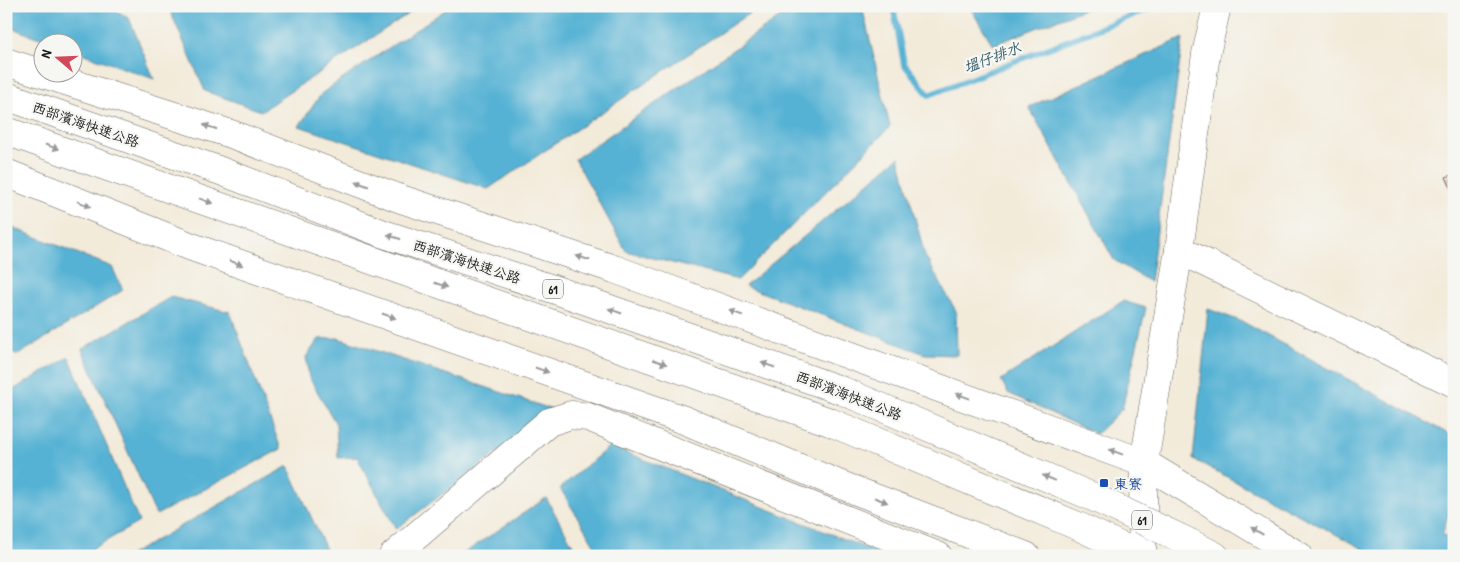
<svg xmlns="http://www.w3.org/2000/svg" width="1460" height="562" font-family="'Patrick Hand','LXGW WenKai TC',sans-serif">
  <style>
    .water { fill: #56b2d4; stroke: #396778 }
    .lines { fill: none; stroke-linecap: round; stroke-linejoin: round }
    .stream { stroke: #56b2d4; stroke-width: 6 }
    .building { fill: #db8d85 }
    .minor-casing { stroke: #67645e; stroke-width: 29 }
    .major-casing { stroke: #67645e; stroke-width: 29 }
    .highway-casing { stroke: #67645e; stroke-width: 29 }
    .minor { stroke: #fff; stroke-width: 28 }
    .major { stroke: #fff; stroke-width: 28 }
    .highway { stroke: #fff; stroke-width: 28 }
    .highway-bridge-casing { stroke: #67645e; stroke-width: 29; stroke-linecap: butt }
    .highway-bridge { stroke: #fff; stroke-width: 28 }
    .oneway { fill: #999 }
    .transit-dot { fill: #1a4fb4; stroke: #f6f6f2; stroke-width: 2 }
    .labels { text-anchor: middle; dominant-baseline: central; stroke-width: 4.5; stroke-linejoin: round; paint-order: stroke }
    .shield { fill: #f6f6f2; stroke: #5d5d5c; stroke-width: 1 }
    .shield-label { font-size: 12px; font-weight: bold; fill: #1c1c1c }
    .street-label { font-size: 14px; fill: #1c1c1c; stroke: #f6f6f2 }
    .transit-label { font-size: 14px; fill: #164399; stroke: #f6f6f2; text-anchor: start }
    .water-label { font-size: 15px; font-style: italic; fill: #335866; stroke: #f6f6f2 }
  </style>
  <rect width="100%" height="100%" fill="#f6f6f2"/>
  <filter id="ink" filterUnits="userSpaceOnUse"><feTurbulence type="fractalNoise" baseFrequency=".02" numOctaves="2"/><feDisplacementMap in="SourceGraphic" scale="10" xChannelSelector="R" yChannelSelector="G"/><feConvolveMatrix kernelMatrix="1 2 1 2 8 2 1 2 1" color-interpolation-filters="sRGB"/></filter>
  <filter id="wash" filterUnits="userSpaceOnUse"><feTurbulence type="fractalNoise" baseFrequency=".0096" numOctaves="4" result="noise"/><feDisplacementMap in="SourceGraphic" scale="20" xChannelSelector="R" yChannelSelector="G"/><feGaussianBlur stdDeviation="1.12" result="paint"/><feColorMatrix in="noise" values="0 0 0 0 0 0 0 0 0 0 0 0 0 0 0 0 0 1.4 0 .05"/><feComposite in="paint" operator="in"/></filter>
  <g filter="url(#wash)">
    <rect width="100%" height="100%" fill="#f3ebda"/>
    <path class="water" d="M6,6H108L129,18L154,79L73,50L72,42H51L6,26Z
      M168,6H420L261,111L205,91Z
      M451,6H760L488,189L299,126L322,93Z
      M796,6H862L890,127L738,280L626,251L575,159Z
      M969,6H1092L993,45Z
      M1183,38L1150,282L1114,260L1029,107Z
      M899,157L925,256L956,311L957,355L925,354L745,286Z
      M6,225L112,267L123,290L18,355L6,349Z
      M171,297L230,312L281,449L156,515L82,349Z
      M1123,301L1146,308L1122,409L1096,434L1008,393L1001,380Z
      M1208,309L1243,322L1454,437V494L1442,536L1454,535V556H1377L1193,459Z
      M338,338L554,410L396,529L357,457L338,458L336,424L309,377L306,357L319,339Z
      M69,357L139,522L80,556H6V394Z
      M610,446L886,556H601L560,488Z
      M288,466L329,556H128Z
      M546,498L579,556H460Z"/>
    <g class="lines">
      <path class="stream" d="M893,6L904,64L929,95L1156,6"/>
    </g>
    <g id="blocks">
      <path class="building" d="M1454,174V195L1446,177Z"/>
    </g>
  </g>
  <g filter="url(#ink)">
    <use href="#blocks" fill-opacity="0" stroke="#67645e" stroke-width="1"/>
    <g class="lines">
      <defs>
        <path id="minor" d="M6,62L231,134L401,199L614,269L1144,463L1299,556
          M6,173L192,247L684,420L836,483L1026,556
          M1179,250L1454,383
          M393,556L549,422L571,415L588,417L938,556"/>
        <path id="major" d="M1142,556L1144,463L1179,250L1206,54L1217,6"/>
        <path id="highway" d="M6,96L218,170L384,234L550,288L843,391L1093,497
          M6,131L830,422L1080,527L1141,556
          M1190,543L1215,556"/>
      </defs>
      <use href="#minor" class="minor-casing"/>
      <use href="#major" class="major-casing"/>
      <use href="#highway" class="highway-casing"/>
      <use href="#minor" class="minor"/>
      <use href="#major" class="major"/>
      <use href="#highway" class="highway"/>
      <defs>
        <path id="highway-bridge" d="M1093,497L1190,543"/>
      </defs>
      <use href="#highway-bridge" class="highway-bridge-casing"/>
      <use href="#highway-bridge" class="highway-bridge"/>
    </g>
    <defs><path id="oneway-solid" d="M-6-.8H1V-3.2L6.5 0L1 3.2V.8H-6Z" transform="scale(1.25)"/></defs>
    <g class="oneway">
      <use href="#oneway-solid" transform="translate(210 127) rotate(-162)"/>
      <use href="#oneway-solid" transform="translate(52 147) rotate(19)"/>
      <use href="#oneway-solid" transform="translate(362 184) rotate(-159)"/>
      <use href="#oneway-solid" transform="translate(206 201) rotate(20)"/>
      <use href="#oneway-solid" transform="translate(84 204) rotate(22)"/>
      <use href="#oneway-solid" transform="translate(394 237) rotate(-162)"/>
      <use href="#oneway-solid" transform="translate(583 258) rotate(-162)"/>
      <use href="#oneway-solid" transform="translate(236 263) rotate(19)"/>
      <use href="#oneway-solid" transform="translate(441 285) rotate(19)"/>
      <use href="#oneway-solid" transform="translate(615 311) rotate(-161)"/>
      <use href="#oneway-solid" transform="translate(736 313) rotate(-160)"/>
      <use href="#oneway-solid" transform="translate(389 316) rotate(19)"/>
      <use href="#oneway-solid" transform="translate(660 362) rotate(19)"/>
      <use href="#oneway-solid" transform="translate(768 365) rotate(-161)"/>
      <use href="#oneway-solid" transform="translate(542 370) rotate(19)"/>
      <use href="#oneway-solid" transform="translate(963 396) rotate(-160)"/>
      <use href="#oneway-solid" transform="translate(1116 452) rotate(-160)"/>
      <use href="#oneway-solid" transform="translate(1049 478) rotate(-157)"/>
      <use href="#oneway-solid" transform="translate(881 500) rotate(21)"/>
      <use href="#oneway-solid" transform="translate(1257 531) rotate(-149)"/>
    </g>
  </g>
  <rect class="transit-dot" x="1099" y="478" width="10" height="10" rx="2.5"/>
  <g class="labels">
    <g class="shield">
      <rect x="543" y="279.5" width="20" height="19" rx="4"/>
      <rect x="1132" y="510.5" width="20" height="19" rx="4"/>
    </g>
    <g class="shield-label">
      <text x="553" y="289">61</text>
      <text x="1142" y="520">61</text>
    </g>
    <g class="street-label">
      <text transform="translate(86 124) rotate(19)">西部濱海快速公路</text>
      <text transform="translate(467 261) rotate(18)">西部濱海快速公路</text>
      <text transform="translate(849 395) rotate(21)">西部濱海快速公路</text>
    </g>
    <g class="transit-label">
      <text x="1114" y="483">東寮</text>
    </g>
    <g class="water-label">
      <text transform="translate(992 57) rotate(-21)">塭仔排水</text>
    </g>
  </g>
  <rect width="1460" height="562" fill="none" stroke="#f6f6f2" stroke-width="25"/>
  <g transform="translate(58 58) rotate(289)"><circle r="24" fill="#f6f6f2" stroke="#9f9f9c"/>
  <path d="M0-4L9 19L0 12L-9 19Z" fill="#d1495b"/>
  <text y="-8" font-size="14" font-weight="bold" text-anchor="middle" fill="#1c1c1c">N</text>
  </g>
</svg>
